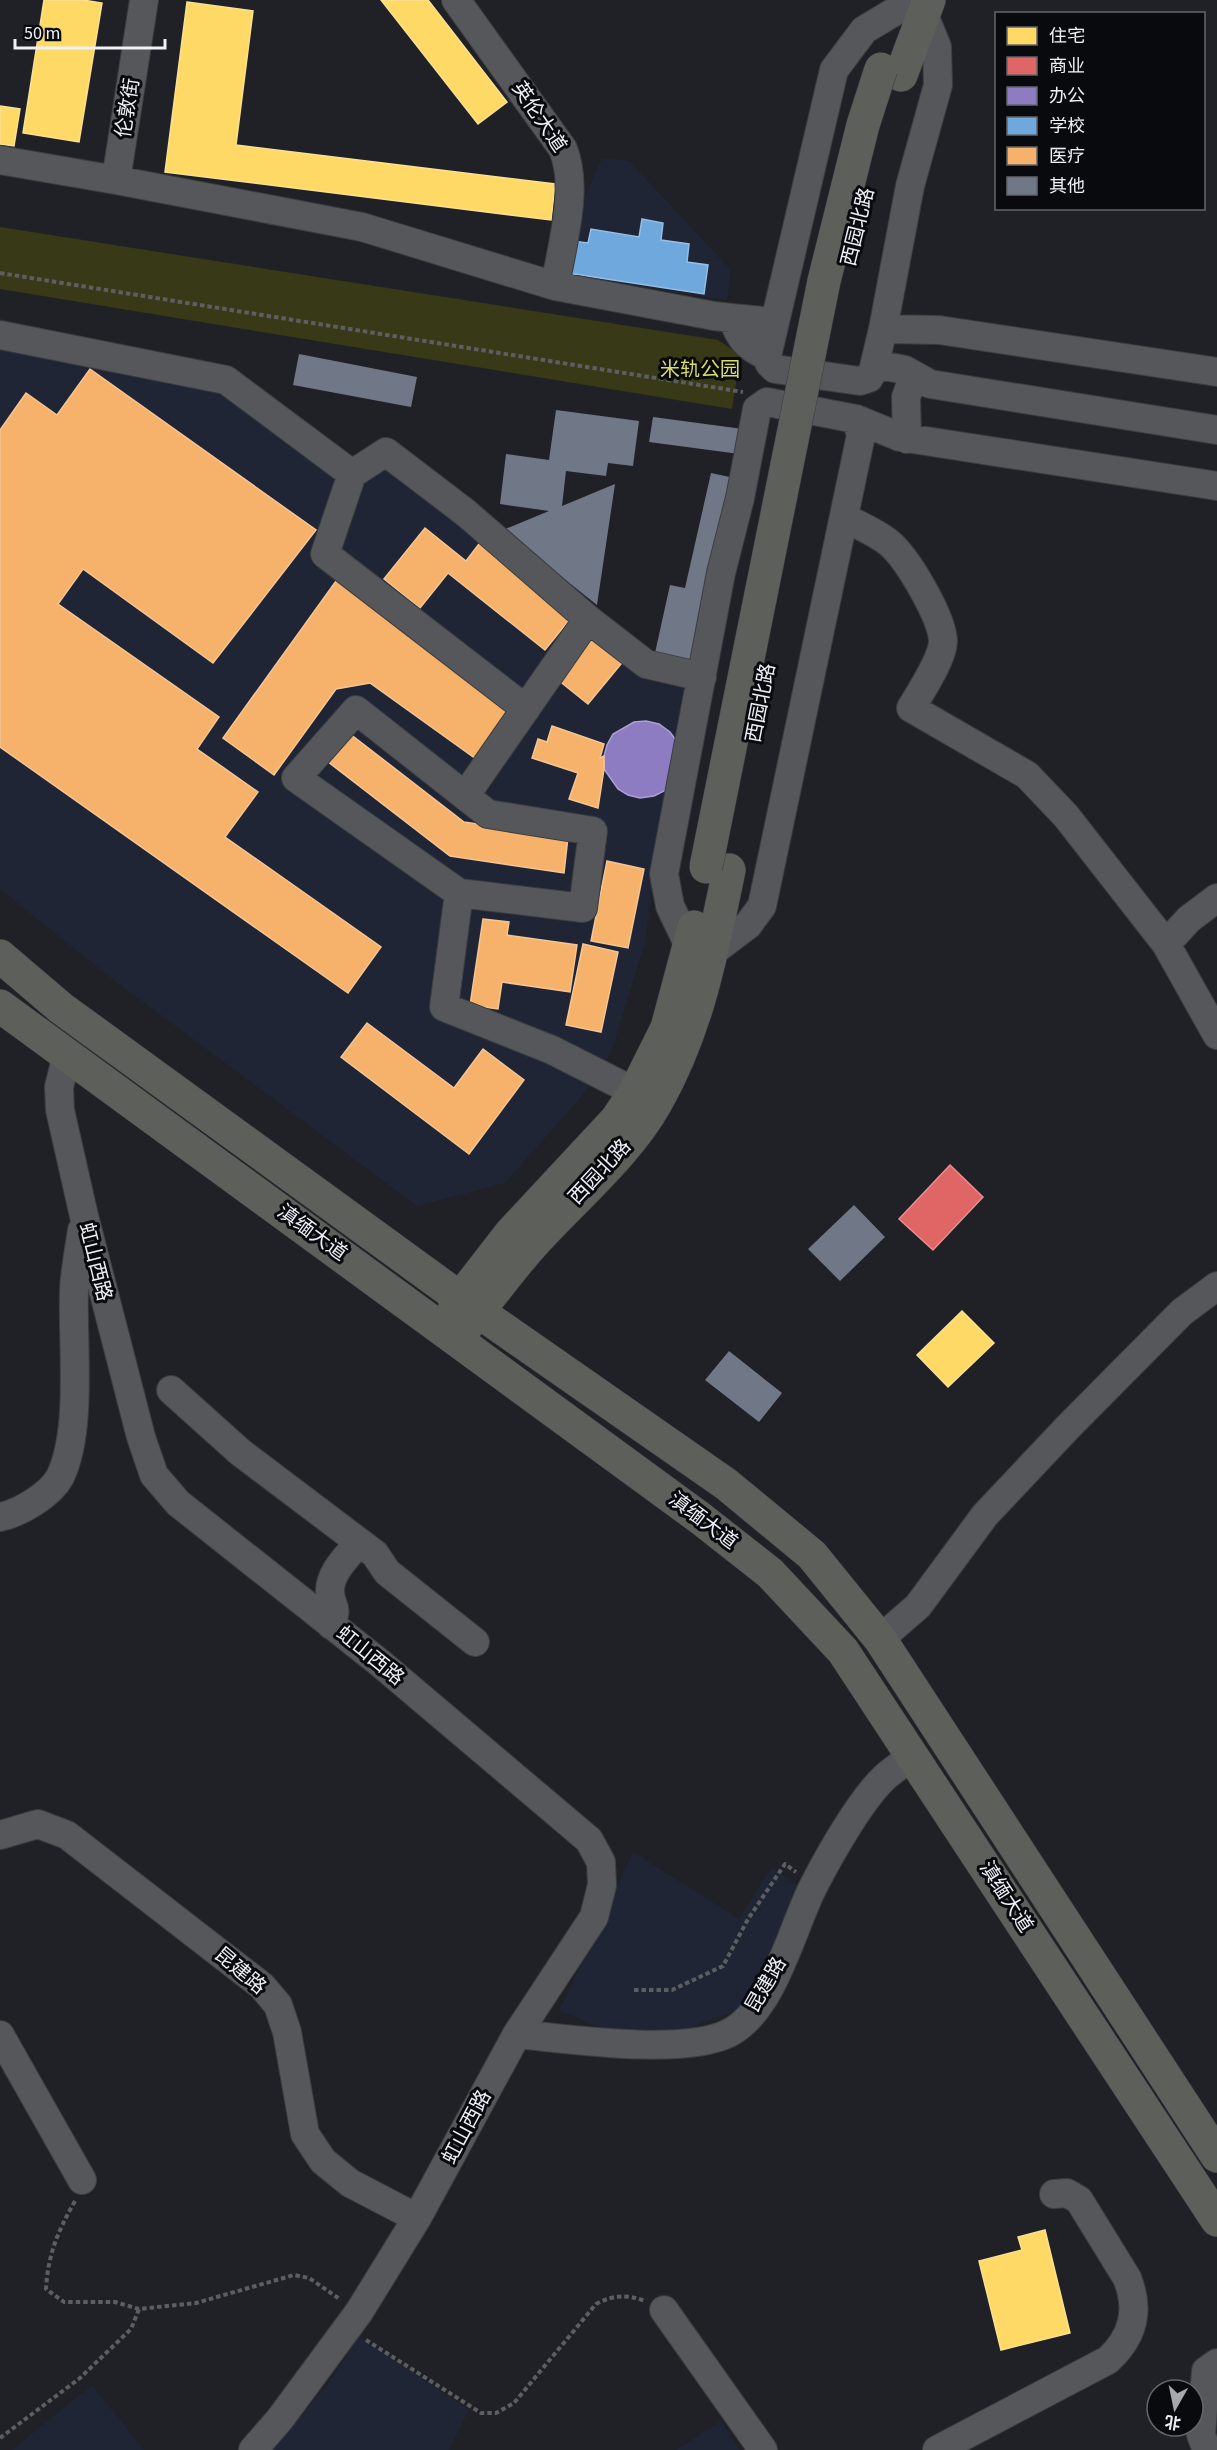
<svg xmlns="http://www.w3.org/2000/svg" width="1217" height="2450" font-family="'Source Sans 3','Noto Sans SC',sans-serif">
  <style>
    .built { fill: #1f2534 }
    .green { fill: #383917 }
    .homes { fill: #ffd966; stroke: #fae092; stroke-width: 1.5 }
    .shops { fill: #e06666; stroke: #e49092; stroke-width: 1.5 }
    .offices { fill: #8e7cc3; stroke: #ab9fd3; stroke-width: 1.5 }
    .schools { fill: #6fa8dc; stroke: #95bee4; stroke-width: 1.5 }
    .health { fill: #f6b26b; stroke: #f4c595; stroke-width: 1.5 }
    .building { fill: #707888 }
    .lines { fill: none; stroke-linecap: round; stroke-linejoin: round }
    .minor-casing { stroke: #3b3d41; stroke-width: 30 }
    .major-casing { stroke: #3b3d41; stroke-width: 34 }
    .path { stroke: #5c5e62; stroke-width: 4; stroke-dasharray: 4.5 3; stroke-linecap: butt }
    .minor { stroke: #55575b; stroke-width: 28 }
    .major { stroke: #5d5f5b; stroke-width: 33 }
    .major-bridge-casing { stroke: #3b3d41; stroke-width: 34; stroke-linecap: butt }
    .major-bridge { stroke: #5d5f5b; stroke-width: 33 }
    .labels { text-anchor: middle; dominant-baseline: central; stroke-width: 6; stroke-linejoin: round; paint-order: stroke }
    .street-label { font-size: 20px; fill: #eef1f8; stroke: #080a0e }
    .park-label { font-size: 20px; fill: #dadd65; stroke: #080a0e }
  </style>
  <rect width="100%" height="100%" fill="#202126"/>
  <path class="built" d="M602,158L629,161L731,270L727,300L561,275L569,234Z
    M0,318L226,380L352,474L386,452L656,659L698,677L652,890L645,942L613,1047L599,1074L580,1098L505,1183L417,1206L111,978L0,889Z
    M633,1852L739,1919L772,1867L807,1893L769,1983L739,2010L683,2030L603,2028L559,2011Z
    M359,2336L469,2410L449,2450H273L331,2380Z
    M92,2385L144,2450H12Z
    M721,2421L740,2450H676Z"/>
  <path class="green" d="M0,227L718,340L740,355L732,409L0,289Z"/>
  <path class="homes" d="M44,0H83L102,3L79,142L23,133Z
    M381,0H428L507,102L478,124Z
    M187,2L253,11L236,145L555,184L551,220L165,172Z
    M0,106L20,109L14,146L0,144Z
    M962,1311L994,1343L948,1387L917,1355Z
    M1045,2230L1070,2333L1001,2350L979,2261L1022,2250L1018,2237Z"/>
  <path class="shops" d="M950,1165L983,1197L933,1250L899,1219Z"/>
  <path class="offices" d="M646,721L659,724L670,732L678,743L666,790L654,796L640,798L628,795L618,789L604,769V756L607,745L613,734L634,722Z"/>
  <path class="schools" d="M642,219L663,223L661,240L689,244L687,262L708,265L704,294L568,273L573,241L588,243L591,229L639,237Z"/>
  <path class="health" d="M90,369L316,530L213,663L83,569L58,604L219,717L197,749L258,792L225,837L381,947L348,993L0,747V430L26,393L57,415Z
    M425,528L466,561L482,540L574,614L545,650L448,573L420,608L384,579Z
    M336,581L512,709L476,759L370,683L336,689L274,775L223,738Z
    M595,634L625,659L588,704L558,680Z
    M552,726L604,744L600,758L604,756V769L598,808L569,799L578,773L532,758L538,739L547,742Z
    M345,730L464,822L568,837L564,873L450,856L323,758Z
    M607,861L644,869L628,948L591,941Z
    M483,919L509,922L507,935L577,945L570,992L502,982L498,1009L470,1005Z
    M583,944L618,952L601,1032L566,1025Z
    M367,1023L454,1088L483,1049L524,1080L469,1154L341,1057Z"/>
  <path class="building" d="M299,354L417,377L411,407L293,385Z
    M556,410L639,421L633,466L608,463L606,476L566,471L562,506L615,484L597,605L503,530L549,511L500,504L506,454L549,460Z
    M653,417L750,430L747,455L649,442Z
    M711,473L739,479L697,663L655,653L670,585L685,588Z
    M854,1205L885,1237L840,1281L808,1249Z
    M729,1351L782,1393L759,1422L705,1380Z"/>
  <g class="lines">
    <defs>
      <path id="minor" d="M456,0L563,149C579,188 562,245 555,286
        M904,6L864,30L834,70L767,356L769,363L775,369L860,381L869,378L873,371L883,329L910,186L938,85L937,47L924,15
        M0,160L116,180L362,227L555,286L714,316L732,318
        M116,180L144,0
        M883,329L939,330L1217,372
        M0,335L226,380L352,474
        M767,356C746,347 740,338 732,318L774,322
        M875,364L905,370L914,375L906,397L907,439
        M914,375L930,384L1217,430
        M844,517C858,525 875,532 888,542C907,557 942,617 943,641C943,658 920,693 911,708L1027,775L1066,816L1166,944L1217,1035
        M526,709L325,554L352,474L386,452L466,513L588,619
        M465,796L588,619L646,664L702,677
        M459,893L583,908L593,831L488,814L356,710L296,778L459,893L444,1007L552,1050L635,1092
        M1166,944L1189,919L1217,898
        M690,948L670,906L664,874L721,573L740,498L757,409L767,402L856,419L900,437L1217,486
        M711,953L748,925L762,906L861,435L856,419
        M67,1055L59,1087L60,1110L84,1216L141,1437L154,1475L178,1503L380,1663L589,1840L601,1862L602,1885L594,1917L517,2034L417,2218L359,2312L280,2419L253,2450
        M171,1390L240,1452L375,1554L387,1572L475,1642
        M0,1517C20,1513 50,1495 60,1477C83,1430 72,1343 74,1290C75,1270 79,1250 82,1230
        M331,1625C339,1603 331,1610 330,1592C329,1573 348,1556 359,1542
        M880,1639L918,1606L985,1515L1069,1426L1182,1312L1217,1286
        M0,1835L38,1824L67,1835L262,1986L278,2005L287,2032L305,2134L323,2161L350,2183L417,2218
        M517,2034C570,2039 683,2056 729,2033C774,2010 792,1927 814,1885C830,1854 860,1801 884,1778C892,1770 904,1763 913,1756
        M0,2035L82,2180
        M664,2310L763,2450
        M937,2450L1108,2360C1133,2337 1140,2310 1127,2278L1079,2200L1067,2193L1054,2194
        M1207,2450L1201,2435L1206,2371L1217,2363"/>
      <path id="major" d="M901,75L929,0
        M0,956L61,1008L479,1312L726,1484L812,1555L880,1639L1217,2156
        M0,1006L700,1518L770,1573L843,1651L1217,2220
        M455,1305L510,1234L617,1119L635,1092L667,1028L694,927
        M465,1328C487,1301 508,1272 531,1246C571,1201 627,1155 656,1103C698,1029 712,952 729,870"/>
    </defs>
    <use href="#minor" class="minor-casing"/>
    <use href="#major" class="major-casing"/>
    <path class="path" d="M0,273L743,392
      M634,1990H672L723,1966L748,1919L785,1864L796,1872
      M75,2201C58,2231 48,2254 46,2289L64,2302H115L139,2309L196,2303L294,2275L309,2278L341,2300
      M366,2340L481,2413H496L514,2403L596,2304C613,2295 627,2294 645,2301
      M0,2438L80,2378L131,2329L139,2309"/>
    <use href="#minor" class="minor"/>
    <use href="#major" class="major"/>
    <defs>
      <path id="major-bridge" d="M706,867L824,281L863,125L881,69"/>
    </defs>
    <use href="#major-bridge" class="major-bridge-casing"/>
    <use href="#major-bridge" class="major-bridge"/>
  </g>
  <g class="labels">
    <g class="street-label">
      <text transform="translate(128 108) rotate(-81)">伦敦街</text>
      <text transform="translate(539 117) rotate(56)">英伦大道</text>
      <text transform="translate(858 227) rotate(-76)">西园北路</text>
      <text transform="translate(761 703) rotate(-79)">西园北路</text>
      <text transform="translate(600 1172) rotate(-47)">西园北路</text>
      <text transform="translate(312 1233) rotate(36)">滇缅大道</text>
      <text transform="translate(95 1262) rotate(76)">虹山西路</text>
      <text transform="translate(703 1521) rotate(37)">滇缅大道</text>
      <text transform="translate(370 1656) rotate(39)">虹山西路</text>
      <text transform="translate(1006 1897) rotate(57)">滇缅大道</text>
      <text transform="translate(240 1971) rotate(40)">昆建路</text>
      <text transform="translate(766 1985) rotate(-60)">昆建路</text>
      <text transform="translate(467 2127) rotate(-62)">虹山西路</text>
    </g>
    <g class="park-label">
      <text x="700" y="370">米轨公园</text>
    </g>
  </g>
  <rect x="995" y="12" width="210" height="198" fill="#080a0e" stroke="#64666c" stroke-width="1.5"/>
  <rect x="1007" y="27" width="30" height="18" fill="#ffd966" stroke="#64666c" stroke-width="1.5"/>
  <text x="1049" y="42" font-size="18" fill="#eef1f8">住宅</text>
  <rect x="1007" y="57" width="30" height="18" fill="#e06666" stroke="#64666c" stroke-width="1.5"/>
  <text x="1049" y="72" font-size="18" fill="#eef1f8">商业</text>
  <rect x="1007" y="87" width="30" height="18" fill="#8e7cc3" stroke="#64666c" stroke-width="1.5"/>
  <text x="1049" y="102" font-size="18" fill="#eef1f8">办公</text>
  <rect x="1007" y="117" width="30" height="18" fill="#6fa8dc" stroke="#64666c" stroke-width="1.5"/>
  <text x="1049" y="132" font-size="18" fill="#eef1f8">学校</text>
  <rect x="1007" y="147" width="30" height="18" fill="#f6b26b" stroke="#64666c" stroke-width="1.5"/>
  <text x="1049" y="162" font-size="18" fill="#eef1f8">医疗</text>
  <rect x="1007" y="177" width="30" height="18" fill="#707888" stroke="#64666c" stroke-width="1.5"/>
  <text x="1049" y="192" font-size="18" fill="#eef1f8">其他</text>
  <g transform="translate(1175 2408) rotate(189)"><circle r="28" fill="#080a0e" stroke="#64666c" stroke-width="1.5"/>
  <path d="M0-4.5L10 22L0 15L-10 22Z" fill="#a6a8ae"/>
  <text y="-9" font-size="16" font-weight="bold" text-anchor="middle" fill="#eef1f8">北</text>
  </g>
  <path d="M15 39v9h150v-9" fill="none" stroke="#eef1f8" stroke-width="3"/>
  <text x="24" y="39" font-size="18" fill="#eef1f8" stroke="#080a0e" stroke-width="4.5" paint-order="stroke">50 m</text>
</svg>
